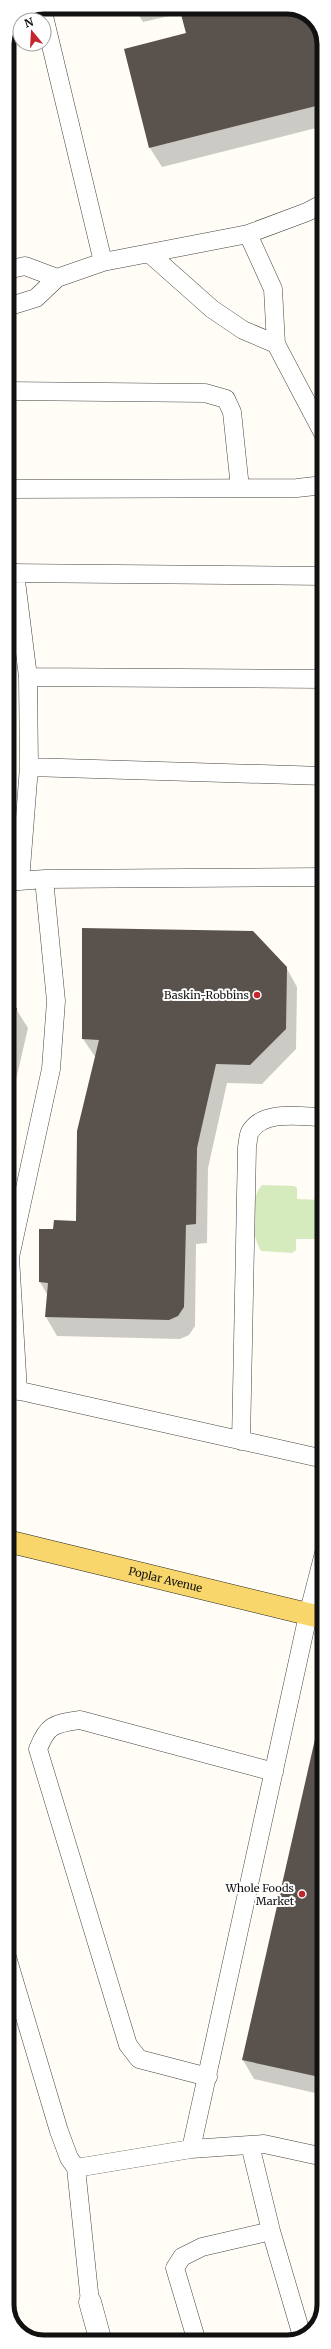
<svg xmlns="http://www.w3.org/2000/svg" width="331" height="2349" font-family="Merriweather,serif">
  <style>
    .green { fill: #d5ebbd }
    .shadow { fill: #0003 }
    .building { fill: #5a524d }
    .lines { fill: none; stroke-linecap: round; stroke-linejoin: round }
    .lane-casing { stroke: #444; stroke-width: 19 }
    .street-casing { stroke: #444; stroke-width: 23 }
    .primary-casing { stroke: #222; stroke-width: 23 }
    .lane { stroke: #fff; stroke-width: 18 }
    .street { stroke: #fff; stroke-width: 22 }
    .primary { stroke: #f9d66b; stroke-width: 22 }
    .poi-dot { fill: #c4262e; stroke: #fff; stroke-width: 1.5 }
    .labels { text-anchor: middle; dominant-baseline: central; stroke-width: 4; stroke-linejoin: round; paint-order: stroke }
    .poi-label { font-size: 11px; fill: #111; stroke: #fff; text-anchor: end }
    .street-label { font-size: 11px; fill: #111; stroke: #fff }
    .rim { fill: none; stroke: #111; stroke-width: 5 }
  </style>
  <rect width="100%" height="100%" fill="#fffdf5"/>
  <path class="green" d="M262,1185L294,1186L297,1188V1199L320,1200L322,1204L319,1239H296V1250L292,1253L261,1251C251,1234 248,1201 262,1185Z"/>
  <path class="shadow" d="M134,7H291L313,18L324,40V126L162,167L150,148L187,34L182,13L143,22Z
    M286,967L297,987L296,1049L262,1084L227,1083L208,1168L207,1243L196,1244L195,1326L189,1335L180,1339L57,1336L46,1317L48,1296L40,1282L54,1230L77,1223L96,1058L83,1039Z
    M7,1006L16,1009L28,1028L7,1119Z
    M324,1728V2095L254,2079L243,2060Z"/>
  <path class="building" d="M179,7H291L313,18L324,40V104L149,148L124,49L186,33Z
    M82,928L253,931L287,967L286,1029L250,1065L216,1064L197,1148L196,1224L186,1225L184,1307L178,1316L169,1320L45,1317L48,1283L39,1282V1229H53L54,1220L76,1221L77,1131L99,1040L82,1039Z
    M7,1005L17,1008L8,1049H7Z
    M318,1726L324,1727V2078L242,2060Z"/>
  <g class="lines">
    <defs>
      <path id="lane" d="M42,8L103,262
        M248,234L273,289L276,344L324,435
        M150,254L212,309L243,330L276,344
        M7,270L25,266L57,278
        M7,307L36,298L57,278L103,262L248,234L307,212L324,203
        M7,391L205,393L226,399L232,412L240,488
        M7,489L297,488L324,485
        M7,573L324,576
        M15,573L28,677L29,767L20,881
        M28,677L324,679
        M29,767L324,776
        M7,882L44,879L324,877
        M7,1388L324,1459
        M18,1391L10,1257L51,1069L56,1001L44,879
        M241,1441L247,1147C248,1143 248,1135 250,1132C263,1109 303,1117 324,1117
        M324,1553L308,1615L191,2149L264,2144L324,2157
        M7,1957L59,2131L69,2158L76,2168L90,2302
        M208,2077L139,2059L128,2045L38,1749C48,1724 54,1724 80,1720L274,1772
        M76,2168L191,2149
        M271,2231L302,2336
        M197,2342L175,2268L182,2257L202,2247L271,2231L250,2145"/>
      <path id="street" d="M90,2302L101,2342"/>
      <g id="primary">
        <path id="s1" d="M7,1541L324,1618"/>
      </g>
    </defs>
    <use href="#lane" class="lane-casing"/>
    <use href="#street" class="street-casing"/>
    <use href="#primary" class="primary-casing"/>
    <use href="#lane" class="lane"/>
    <use href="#street" class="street"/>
    <use href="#primary" class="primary"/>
  </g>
  <g class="poi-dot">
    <circle cx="257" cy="995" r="4"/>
    <circle cx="302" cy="1894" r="4"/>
  </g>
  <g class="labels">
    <g class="poi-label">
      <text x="249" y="995">Baskin-Robbins</text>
      <text x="294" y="1888">Whole Foods<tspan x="294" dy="13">Market</tspan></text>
    </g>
    <g class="street-label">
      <text stroke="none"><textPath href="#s1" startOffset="163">Poplar Avenue</textPath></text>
    </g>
  </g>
  <path d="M0 0H331V2349H0ZM44 14H287A30 30 0 0 1 317 44V2305A30 30 0 0 1 287 2335H44A30 30 0 0 1 14 2305V44A30 30 0 0 1 44 14Z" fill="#fff" fill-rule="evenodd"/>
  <path class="rim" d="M44 14H287A30 30 0 0 1 317 44V2305A30 30 0 0 1 287 2335H44A30 30 0 0 1 14 2305V44A30 30 0 0 1 44 14Z"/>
  <g transform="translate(32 32) rotate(342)"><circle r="19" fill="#ffffff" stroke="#a0a0a0"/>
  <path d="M0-3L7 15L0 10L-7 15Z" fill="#c4262e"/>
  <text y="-6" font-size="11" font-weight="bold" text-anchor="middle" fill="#111111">N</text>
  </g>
</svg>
